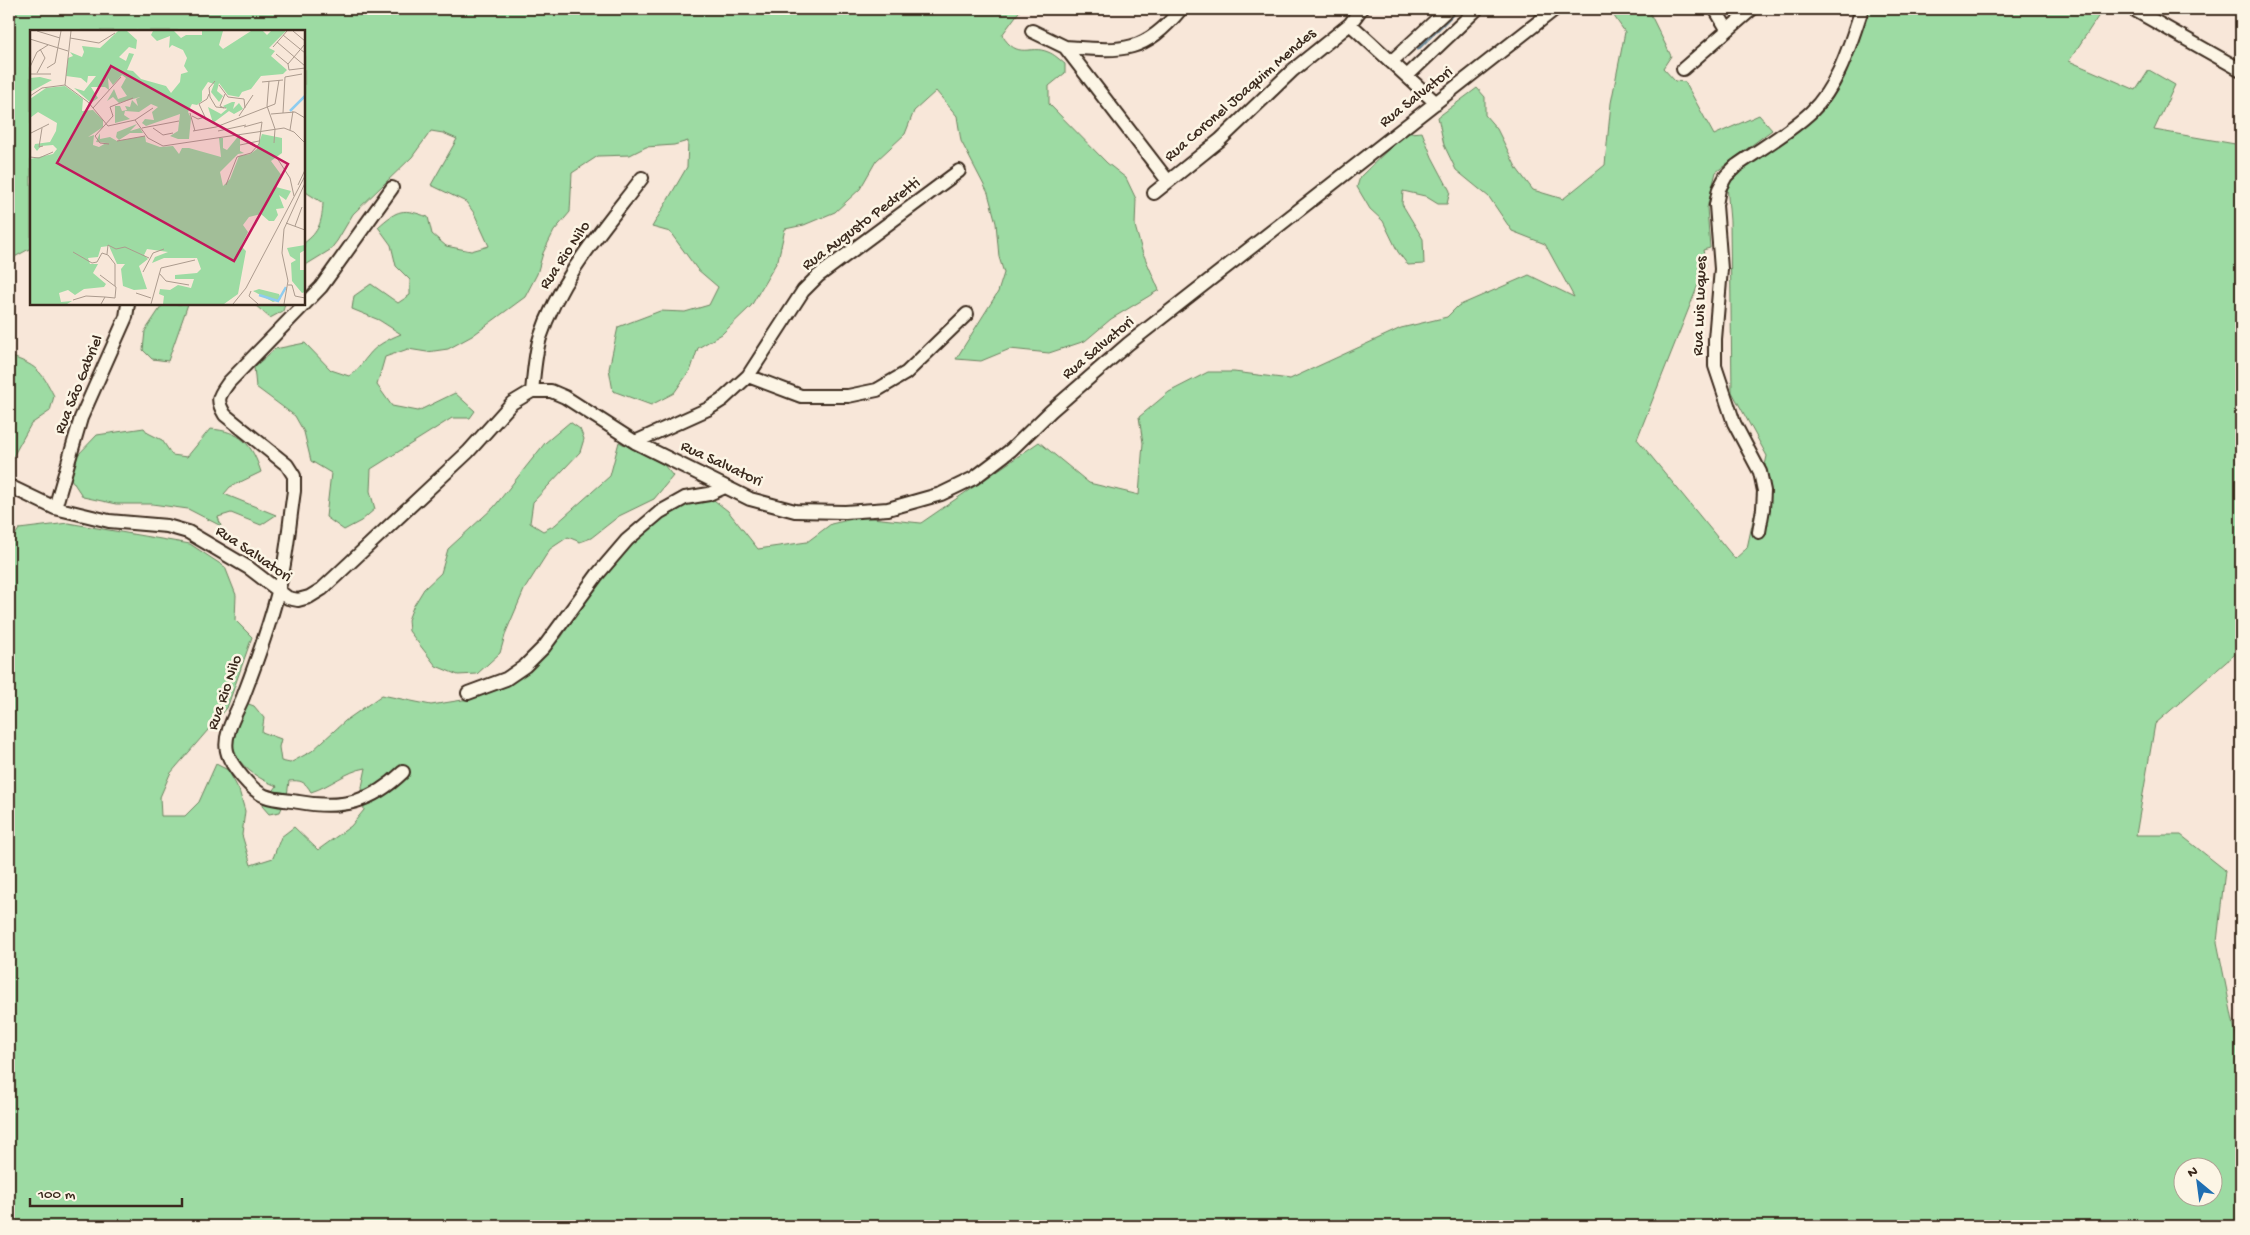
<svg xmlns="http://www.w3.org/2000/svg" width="2250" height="1235" font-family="'Gochi Hand',sans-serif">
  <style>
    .green { fill: #9ddba3; stroke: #6c8260; fill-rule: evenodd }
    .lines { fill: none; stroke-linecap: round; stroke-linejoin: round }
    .stream { stroke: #6d8b9b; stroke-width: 3 }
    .minor-casing { stroke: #3b2a1e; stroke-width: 16 }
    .minor { stroke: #fcf5e5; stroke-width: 12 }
    .labels { text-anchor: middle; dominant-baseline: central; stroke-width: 5; stroke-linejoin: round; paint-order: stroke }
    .street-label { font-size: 16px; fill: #3b2a1e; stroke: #fcf5e5 }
    .inset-river { fill: none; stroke: #8eccef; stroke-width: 2.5 }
    .inset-road { fill: none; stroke: #ac9b8e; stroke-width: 1 }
    .view { fill: #c2185b; fill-opacity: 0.15; stroke: #c2185b; stroke-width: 2.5 }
    .inset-edge { fill: none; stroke: #3b2a1e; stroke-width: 2.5 }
  </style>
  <rect width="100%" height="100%" fill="#f8e7d9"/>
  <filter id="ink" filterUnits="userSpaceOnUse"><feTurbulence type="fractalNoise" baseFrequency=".02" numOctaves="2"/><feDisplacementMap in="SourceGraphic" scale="10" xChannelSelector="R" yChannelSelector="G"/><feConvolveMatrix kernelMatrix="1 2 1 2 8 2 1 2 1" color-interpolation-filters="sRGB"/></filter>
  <g filter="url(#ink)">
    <path class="green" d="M9,9H1021L1002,35C1018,61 1030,44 1048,52C1054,54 1060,60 1065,64V73L1049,86V104L1107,163L1126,178L1136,199L1135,226L1142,251L1159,290L1111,319L1085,341L1049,353L1010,349L981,361L956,359L998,292L1004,273L999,257L996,223L988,193L961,141L957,116L936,91L914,111L905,134L876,161L860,189L835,212L804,225L785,229L778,260L751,306L722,334L698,348L691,369L674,393L651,405L613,391L609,369L618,327L660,311L685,312L709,305L718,287L697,269L670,232L652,227L687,167L688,141L674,145L646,147L630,155L598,156L572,173L570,212L554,231L543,253L537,274L525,297L472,336L448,349L427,352L408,349L385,357L377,385L392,406L418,411L455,393L475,411L470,418H452L371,469L370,491L375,509L361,521L344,530L326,517L331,473L311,461L304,432L295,416L256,387L254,367L275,349L305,343L331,370L349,376C360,369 360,365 368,356C376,345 389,339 401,334L379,320L352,309L354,296L371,284L398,303L410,295V280L396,266L391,245L378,227C398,209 403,208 428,217L432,234L446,246L471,251L489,246L474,213L466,202L431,185L457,139L443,133L431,131L412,157L353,214L337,241L330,250L304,266V243C319,232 322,222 323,203L304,191V31H31V248L9,260Z
      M1609,9H1648L1671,56L1663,68L1675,81L1685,82L1714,135L1759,115L1772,130L1716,172L1707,208L1710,248L1703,250L1706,265L1637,439L1735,559L1747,548L1767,456L1732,392L1730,221L1727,185L1733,174L1798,129L1830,102L1850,59L1865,9H2103L2069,61L2136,90L2149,70L2175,85L2154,130L2241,145V182L2238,188L2241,205V649L2155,724L2136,835H2181L2225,870L2217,942L2239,1051L2241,1052V1226H9V545L19,529L68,523L190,544L225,567L236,595L235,620L252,637L227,708L170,774L160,797L161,816H185L199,802L216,764L228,770L239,790L245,811L242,835L251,865L273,858L281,837L294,827L318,850L351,826L364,810L362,787L366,768C346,771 331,786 311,792C305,781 300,780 289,781L287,796L280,812L269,814L262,806L277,786C260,780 234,764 233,744C233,734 242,713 246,703L254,706L264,718L262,732L281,739L279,747L281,761L290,763L312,751L345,721L382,695L431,705L469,699L488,690L533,660L561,638L603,571L641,533L677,507L710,497L728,511L758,549L807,542L831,524L861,517L921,523L1039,442L1089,483L1139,495L1143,443L1139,417L1169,392L1208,372H1234L1290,379L1401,328L1447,317L1458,306L1529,275L1574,297L1545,244L1512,231L1489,197L1456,170L1444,145L1438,117L1477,88L1485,97V115L1497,129L1517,169L1533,190L1563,199L1605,165L1611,103L1625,32ZM2182,1168H2212V1198H2182Z
      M1422,132L1432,157L1450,191L1447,204H1438L1425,196L1403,191L1402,204L1423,239L1424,264L1408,265L1398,252L1383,221L1370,209L1357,187L1360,177L1400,138L1409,133Z
      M163,304H188L168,361L152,359L143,350L145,331Z
      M254,304H285L283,311L270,318Z
      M9,356C36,365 41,370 54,396L50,411L31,424L10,462Z
      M570,422L580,429L584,439L580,452L533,502L530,523L543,531L555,525L610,476L619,442L664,465L673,476L654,499L619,516L591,538L580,542L568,537L550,549L524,590L506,632L500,653L477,674L458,675L436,666L409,631L408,620L413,607L424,589L441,573L448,549L494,507L545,443Z
      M144,428L148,433L162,440L172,455L187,457L210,429C241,431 252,444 261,472L230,487L224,494L276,515L261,525L231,513L218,517L221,526L188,509L152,504H116L83,497L71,479L77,456L97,435Z"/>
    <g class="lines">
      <path class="stream" d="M1418,49L1458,9"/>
      <defs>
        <path id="minor" d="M1715,9L1727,29
          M2133,9L2241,70
          M1350,24L1436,103
          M1032,31L1065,47L1168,181
          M1065,47C1121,51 1143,55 1181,9
          M1392,61L1448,9
          M1683,69L1752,9
          M1407,76L1477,9
          M392,188L321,287L229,382C219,396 215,399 225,415L287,465L294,476V491C289,524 287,560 278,592C269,627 256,663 243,697C237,712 223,734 227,751C230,765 252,791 265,796C275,800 288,800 299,802C342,810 372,802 403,772
          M1154,193L1220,140L1293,70L1350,24L1361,9
          M748,376L801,396H848L877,390L906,373L967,314
          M532,391C534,374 535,354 540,338C560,277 604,228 642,178
          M635,442L708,409L722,400L748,376L803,291L818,276L959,171
          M9,486L55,508L109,521L167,526L188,532L249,568L288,598L298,600L309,597L322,589L468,452L512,403L532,391H551L565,397L635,442L750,499L795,511L845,512L888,509L941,494L974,478L1011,450L1051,411L1128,344L1555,9
          M55,508L81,418L126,317L128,304
          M1759,532L1763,509L1764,491L1760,472L1734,423L1715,366V339L1721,269L1716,205L1719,189L1726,176L1736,166C1760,149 1790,132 1811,112C1839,85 1850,44 1862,9
          M468,693L506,679L525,666L544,647L597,575L627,540L660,512L685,498L709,494L725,487"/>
      </defs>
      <use href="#minor" class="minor-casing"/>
      <use href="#minor" class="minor"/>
    </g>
  </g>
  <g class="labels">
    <g class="street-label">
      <text transform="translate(1241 96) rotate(-41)">Rua Coronel Joaquim Mendes</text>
      <text transform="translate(1417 98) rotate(-38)">Rua Salvatori</text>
      <text transform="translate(862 225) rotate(-37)">Rua Augusto Pedretti</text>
      <text transform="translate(566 256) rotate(-56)">Rua Rio Nilo</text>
      <text transform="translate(1701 306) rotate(-88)">Rua Luis Luques</text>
      <text transform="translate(1099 349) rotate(-40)">Rua Salvatori</text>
      <text transform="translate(80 385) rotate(-68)">Rua São Gabriel</text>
      <text transform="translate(721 465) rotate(25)">Rua Salvatori</text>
      <text transform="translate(253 555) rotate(34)">Rua Salvatori</text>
      <text transform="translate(226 693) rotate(-71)">Rua Rio Nilo</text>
    </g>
  </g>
  <g transform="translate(30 30)">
    <rect width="275" height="275" fill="#f8e7d9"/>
    <path d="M88,1H97L107,10L106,19L99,17L89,27L96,31L99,23L104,24L97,40L103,41L111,49L136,56L141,63L150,52L151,44L158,42L154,36L157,28L153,20L142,15L139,18L140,6L127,11L121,5L123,1H144L151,8L156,5H172V1H193L189,15L193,19L221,1H233L237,5L241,1H256L239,18L245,21L241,26L257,40L253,44L231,46L221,59L212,62L209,67L198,65L189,53L187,61L193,66L189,72L181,62L184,54L178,52L172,61V71L167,75L162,74L158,82L161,88L159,109H148L140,106L148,101L150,84L116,96L112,93L115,89L124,90L122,82L128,77L121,74L109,82L95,81L94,85L100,89L85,93V76H90L92,81L97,80L95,76L100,77L102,70L108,76L106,69L110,67L89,73L83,67L77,71L84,59L88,69L97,66L91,57L96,48L92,45L83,55L78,48L79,60L75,57H61L68,68L61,73L44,58L54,61L66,46H58L57,53L51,48L36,46L38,28L43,26L40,22L52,27L54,22L52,16L70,18ZM10,47L22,50L0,62V48ZM35,56L53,69L52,81L63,80L73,90V97L58,107L64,105L63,115L69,117L76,113L66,112L70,103V109L80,107L87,111L115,106L116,112L130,117L143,116L149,124L152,118H159L191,127L189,108H193V118L197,120L210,104V121L214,123L208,124L190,142L193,156L200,149L209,126L220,124L227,119L232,104L252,108V123L241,131L252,146L246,157L261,161L256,170L249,165L254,178L246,179L248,185L244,191H239L231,184L219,187L213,195L218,202L211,216L216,221L208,264L194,274H133L134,266L129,264L130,259L140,260L148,255L161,258L164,249H145V245L167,243L171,239L167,228H134L122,233L125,227L138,222L117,219L114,225L118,229L109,236L117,259L104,260L93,256L91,239L95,234H87L79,216L71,217L68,227L58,228L60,234H68L63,243L76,254L74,257L54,259L45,265L38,260L29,263L31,272L42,271L37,274H0V129L23,124L27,119L23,115L11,116L7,121L4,117L5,114L20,112L26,101L27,93L8,82L0,88V69L16,58ZM202,72H205L203,79L209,73L213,79L204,84L199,81L183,93L178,77L191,84L197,79L193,76ZM107,94L100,101L110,98L113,103H100L89,110L86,107L87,102ZM275,215V220L270,223V240H275V262L272,263L262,251L261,233L266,230L260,226L257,218ZM229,259L249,264L251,269L243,272L223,261Z" fill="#9ddba3"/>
    <path class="inset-river" d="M260,81L275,66M229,265L248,271L256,257"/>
    <path class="inset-road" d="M7,1L30,8M41,1L35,55L58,72L78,96L105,90L118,108L133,116L254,98L264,102L275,113M263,1L275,11M253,5L275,23M40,8L69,13L85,3M0,9L38,21M247,12L275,36M275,14L258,34L259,40L275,38M243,17L257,1M246,24L258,34M0,37L7,22L18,15M17,38L25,33L31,1M7,43L15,28L10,19M0,44H21M185,51L179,58L180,67L186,77L196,78M239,51L237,76L245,99L244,113M232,52L253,50M189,55L198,67L214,69L215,78M0,66L12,58L35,55M63,78L91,47M194,78L190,76L195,64M160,83L165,101M253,83L255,47L272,44M241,84L265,82L275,88M162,86L168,89L175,87L169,74L177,69L179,64M209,86L223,65M105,90L123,78M12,98L9,117L13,116M112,98L149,91M123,98L133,105L143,103M260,100L263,81M163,101L186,97L245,74L249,50M188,101L216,95M1,103L19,94M87,111L115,106M79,114L70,113L65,106L83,86L80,77L103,68M210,115L229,111M0,127L9,128L23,122M247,128L260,148L264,166M196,155L207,127L221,123L229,114L232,92L214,97M268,155L275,140M256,193L275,200M265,196L272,177M43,222L62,233L67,232L72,223L78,225L85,234V256M77,224L78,215L86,219L95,217L119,228M113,242L123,223L134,219M129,243L136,251L159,255M70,245L86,257L85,268M258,255H262L265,266L275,268M221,261L219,266L228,274M106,263L121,268M43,270L56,266L75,267M71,274L75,267L85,268M121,274L131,238L165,230M203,274L216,258L275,146M254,274L258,251L252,223L254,199L275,153"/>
    <path class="view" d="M81,36L258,134L204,231L27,133Z"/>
    <rect width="275" height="275" class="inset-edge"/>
  </g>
  <rect width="2250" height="1235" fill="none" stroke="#fcf5e5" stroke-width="30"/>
  <rect x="15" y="15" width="2220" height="1205" fill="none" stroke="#3b2a1e" stroke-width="2" filter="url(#ink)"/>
  <g transform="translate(2198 1182) rotate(331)"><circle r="24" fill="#fcf5e5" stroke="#afa495"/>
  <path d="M0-4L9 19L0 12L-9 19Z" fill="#1f6fb2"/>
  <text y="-8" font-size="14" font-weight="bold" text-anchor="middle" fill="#3b2a1e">N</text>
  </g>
  <path d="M30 1198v8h152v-8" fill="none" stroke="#3b2a1e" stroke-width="2.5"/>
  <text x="38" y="1198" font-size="15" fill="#3b2a1e" stroke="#fcf5e5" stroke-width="4" paint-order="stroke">100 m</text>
</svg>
